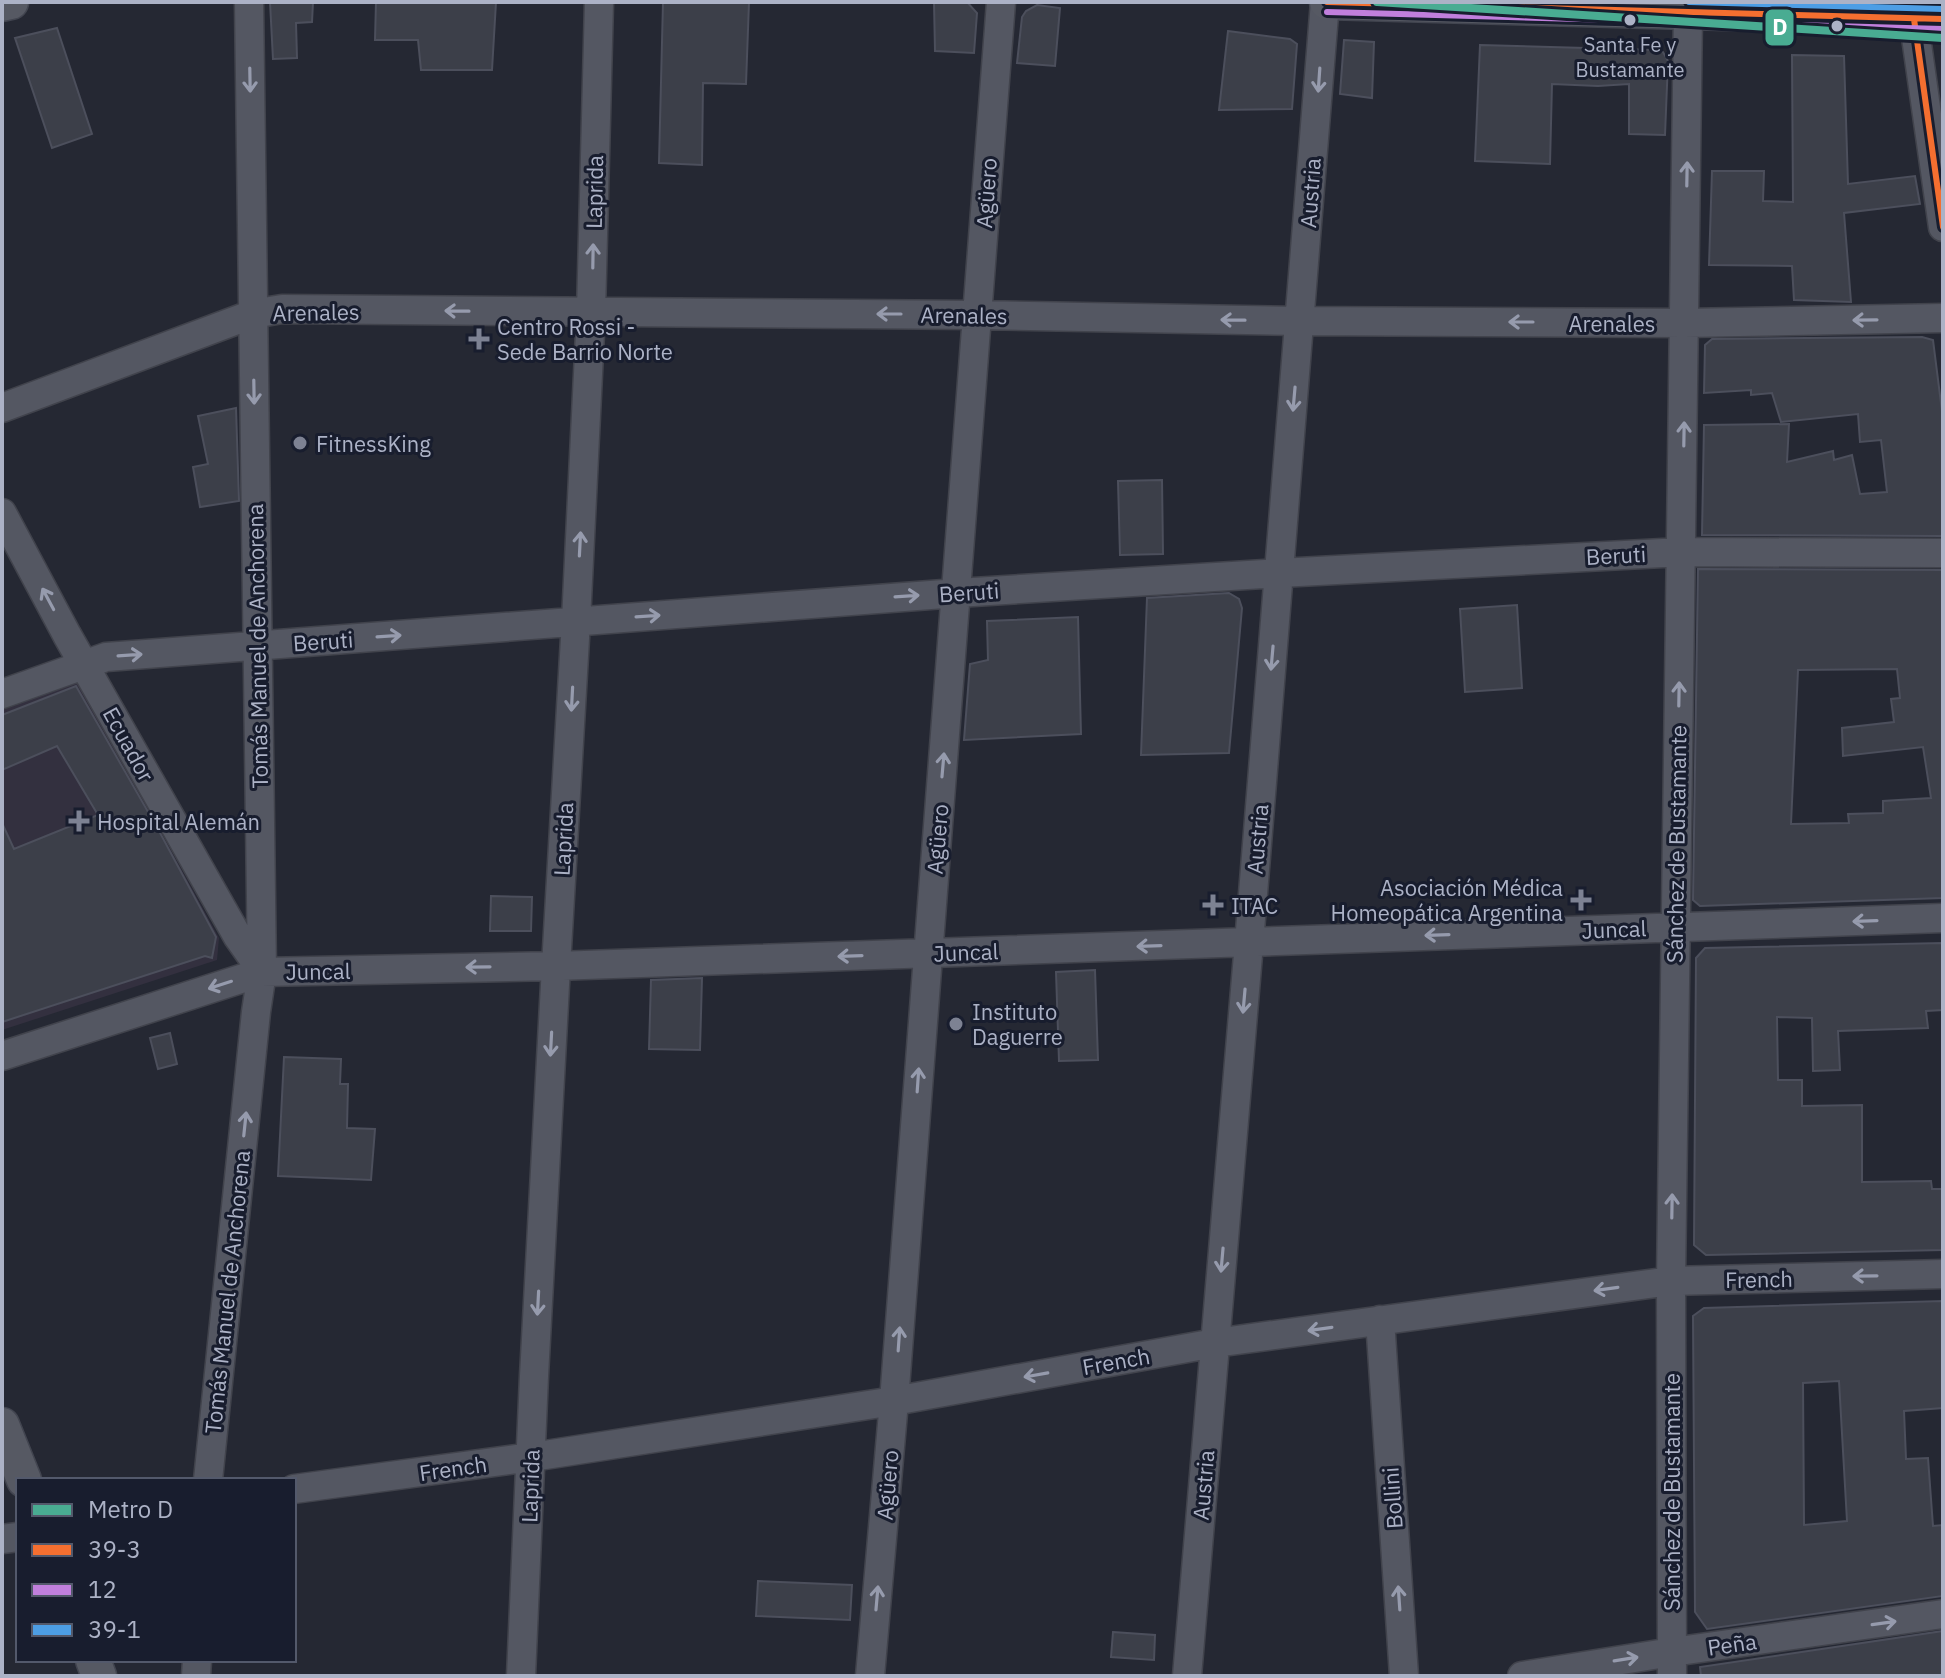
<svg xmlns="http://www.w3.org/2000/svg" width="1945" height="1678" font-family="'IBM Plex Sans',sans-serif">
  <style>
    .medical { fill: #33303f }
    .building { fill: #3c3f49; stroke: #4c4f5c; stroke-width: 2; fill-rule: evenodd }
    .lines { fill: none; stroke-linecap: round; stroke-linejoin: round }
    .minor-casing { stroke: #41434c; stroke-width: 31 }
    .major-casing { stroke: #424550; stroke-width: 37 }
    .minor { stroke: #545762; stroke-width: 28 }
    .major { stroke: #565963; stroke-width: 34 }
    .bus-1-casing { stroke: #181d2e; stroke-width: 12 }
    .bus-2-casing { stroke: #181d2e; stroke-width: 12 }
    .bus-3-casing { stroke: #181d2e; stroke-width: 12 }
    .bus-1 { stroke: #f46f30; stroke-width: 6 }
    .bus-2 { stroke: #c07fdc; stroke-width: 6 }
    .bus-3 { stroke: #4d9ee5; stroke-width: 6 }
    .metro-1-casing { stroke: #181d2e; stroke-width: 14 }
    .metro-1 { stroke: #49ac92; stroke-width: 8 }
    .oneway { stroke: #969bad }
    .bus-dot { fill: #acb2c6; stroke: #181d2e; stroke-width: 3 }
    .poi-dot { fill: #7d8293; stroke: #181d2e; stroke-width: 3 }
    .labels { text-anchor: middle; dominant-baseline: central; stroke-width: 6; stroke-linejoin: round; paint-order: stroke }
    .bus-label { font-size: 20px; fill: #acb2c6; stroke: #181d2e }
    .street-label { font-size: 22px; fill: #acb2c6; stroke: #181d2e }
    .poi-label { font-size: 22px; fill: #acb2c6; stroke: #181d2e; text-anchor: start }
    .line-badge { stroke: #181d2e; stroke-width: 3 }
    .badge-label { font-size: 22px; text-anchor: middle; font-weight: bold; fill: #fff }
  </style>
  <rect width="100%" height="100%" fill="#252833"/>
  <path class="medical" d="M67,678L79,682L219,938L217,960L2,1030V705Z"/>
  <path class="building" d="M270,2H313L312,22L296,23L297,58L273,59Z
    M376,2H496L492,70H421L418,40H375Z
    M663,2H749L746,84L703,83L702,165L659,163Z
    M934,2H967L977,13L974,53L935,51Z
    M1037,5L1060,8L1055,66L1017,63L1022,17L1026,11Z
    M57,28L92,134L52,148L15,38Z
    M1228,31L1290,39L1297,44L1292,109L1219,110Z
    M1344,40L1374,42L1372,98L1340,94Z
    M1480,45L1657,50L1663,52L1668,61L1665,135L1629,134V84L1598,86L1552,84L1550,164L1475,161Z
    M1792,55L1844,56L1848,184L1915,176L1920,204L1844,213L1851,302L1794,300L1792,266L1709,265L1712,171H1764L1763,201L1793,202Z
    M1922,337L1933,340L1943,419V536L1702,535L1704,425L1789,424L1787,462L1833,451L1834,460L1852,455L1860,494L1887,492L1881,440L1860,442L1858,414L1781,422L1772,393L1751,395V390L1704,393L1705,345L1712,339Z
    M236,408L239,501L200,507L193,467L208,464L198,416Z
    M1162,480L1163,554L1120,555L1118,481Z
    M1698,569L1943,570V898L1700,906L1693,900ZM1897,669L1900,698L1891,699L1894,722L1842,728L1843,756L1923,747L1931,798L1883,801V813L1848,814L1849,823L1791,824L1798,670Z
    M1229,593L1239,599L1242,608L1229,753L1141,755L1147,598Z
    M1517,605L1522,688L1465,692L1460,609Z
    M1078,617L1081,734L964,740L970,664L988,660L987,621Z
    M76,686L159,831L216,937L212,958L205,956L2,1022V823L14,849L98,815L57,746L2,770V715Z
    M491,896L532,897L531,931H490Z
    M1943,943V1010L1926,1011L1928,1028L1838,1031L1840,1070L1813,1071L1812,1018L1777,1017L1778,1080H1802V1106L1862,1105V1182L1931,1181L1932,1189H1943V1250L1706,1255L1694,1245L1696,958L1705,948Z
    M1095,970L1098,1060L1059,1061L1056,972Z
    M702,978L700,1050L649,1049L651,980Z
    M170,1033L177,1064L158,1069L150,1038Z
    M284,1057L341,1059L340,1084H348L347,1128L375,1129L371,1180L278,1176Z
    M1943,1301V1408L1904,1411L1906,1459L1928,1458L1933,1526L1943,1525V1596L1707,1629L1695,1612L1693,1316L1704,1308ZM1839,1381L1847,1521L1804,1525L1803,1383Z
    M758,1581L852,1585L850,1620L756,1616Z
    M1943,1631V1676H1701L1700,1667Z
    M1113,1632L1155,1635L1154,1660L1111,1657Z"/>
  <g class="lines">
    <defs>
      <path id="minor" d="M1911,2L1943,227
        M2,408L253,314L282,309L977,315L1300,321L1685,323L1943,318
        M2,513L67,635L238,937L262,971
        M2,694L106,657L957,593L1279,573L1682,552L1943,553
        M2,1056L262,972L556,966L1943,918
        M1380,1320L1404,1676
        M208,1480L256,1012L262,972L249,2
        M294,1489L532,1457L894,1401L1215,1343L1671,1281L1943,1274
        M2,1539L18,1537
        M196,1676L197,1660
        M521,1676L534,1376L556,966L576,621L591,312L599,2
        M870,1676L894,1401L1001,2
        M1187,1676L1249,943L1325,2
        M1522,1676L1672,1652L1943,1614
        M1672,1676L1671,1281L1688,13"/>
      <path id="major" d="M1327,2L1943,19
        M2,4L11,2
        M2,1425L24,1480
        M93,1660L99,1676"/>
    </defs>
    <use href="#minor" class="minor-casing"/>
    <use href="#major" class="major-casing"/>
    <use href="#minor" class="minor"/>
    <use href="#major" class="major"/>
    <defs>
      <path id="bus-1" d="M1327,2L1943,19
        M1914,19L1943,227"/>
      <path id="bus-2" d="M1327,12L1943,29"/>
      <path id="bus-3" d="M1689,2L1943,9"/>
    </defs>
    <use href="#bus-1" class="bus-1-casing"/>
    <use href="#bus-2" class="bus-2-casing"/>
    <use href="#bus-3" class="bus-3-casing"/>
    <use href="#bus-1" class="bus-1"/>
    <use href="#bus-2" class="bus-2"/>
    <use href="#bus-3" class="bus-3"/>
    <defs>
      <path id="metro-1" d="M1377,2L1943,38"/>
    </defs>
    <use href="#metro-1" class="metro-1-casing"/>
    <use href="#metro-1" class="metro-1"/>
  </g>
  <defs><path id="oneway-shaft" d="M-6 0H5M1.5-3L5.5 0L1.5 3" fill="none" stroke-width="1.6" stroke-linecap="round" stroke-linejoin="round" transform="scale(2)"/></defs>
  <g class="oneway">
    <use href="#oneway-shaft" transform="translate(250 80) rotate(89)"/>
    <use href="#oneway-shaft" transform="translate(1319 80) rotate(94)"/>
    <use href="#oneway-shaft" transform="translate(1687 174) rotate(-89)"/>
    <use href="#oneway-shaft" transform="translate(593 256) rotate(-89)"/>
    <use href="#oneway-shaft" transform="translate(457 311) rotate(-179)"/>
    <use href="#oneway-shaft" transform="translate(889 314) rotate(-180)"/>
    <use href="#oneway-shaft" transform="translate(1233 320) rotate(-179)"/>
    <use href="#oneway-shaft" transform="translate(1865 320) rotate(179)"/>
    <use href="#oneway-shaft" transform="translate(1521 322) rotate(-180)"/>
    <use href="#oneway-shaft" transform="translate(254 392) rotate(89)"/>
    <use href="#oneway-shaft" transform="translate(1294 399) rotate(95)"/>
    <use href="#oneway-shaft" transform="translate(1684 434) rotate(-89)"/>
    <use href="#oneway-shaft" transform="translate(580 544) rotate(-87)"/>
    <use href="#oneway-shaft" transform="translate(907 596) rotate(-4)"/>
    <use href="#oneway-shaft" transform="translate(48 599) rotate(-118)"/>
    <use href="#oneway-shaft" transform="translate(648 616) rotate(-4)"/>
    <use href="#oneway-shaft" transform="translate(389 636) rotate(-4)"/>
    <use href="#oneway-shaft" transform="translate(130 655) rotate(-4)"/>
    <use href="#oneway-shaft" transform="translate(1272 658) rotate(95)"/>
    <use href="#oneway-shaft" transform="translate(1679 694) rotate(-89)"/>
    <use href="#oneway-shaft" transform="translate(572 699) rotate(93)"/>
    <use href="#oneway-shaft" transform="translate(943 765) rotate(-85)"/>
    <use href="#oneway-shaft" transform="translate(1865 921) rotate(178)"/>
    <use href="#oneway-shaft" transform="translate(1437 935) rotate(178)"/>
    <use href="#oneway-shaft" transform="translate(1149 946) rotate(178)"/>
    <use href="#oneway-shaft" transform="translate(850 956) rotate(178)"/>
    <use href="#oneway-shaft" transform="translate(478 967) rotate(179)"/>
    <use href="#oneway-shaft" transform="translate(220 985) rotate(162)"/>
    <use href="#oneway-shaft" transform="translate(1244 1001) rotate(95)"/>
    <use href="#oneway-shaft" transform="translate(551 1044) rotate(93)"/>
    <use href="#oneway-shaft" transform="translate(918 1080) rotate(-86)"/>
    <use href="#oneway-shaft" transform="translate(245 1124) rotate(-84)"/>
    <use href="#oneway-shaft" transform="translate(1672 1206) rotate(-89)"/>
    <use href="#oneway-shaft" transform="translate(1222 1260) rotate(95)"/>
    <use href="#oneway-shaft" transform="translate(1865 1276) rotate(179)"/>
    <use href="#oneway-shaft" transform="translate(1606 1289) rotate(172)"/>
    <use href="#oneway-shaft" transform="translate(538 1303) rotate(93)"/>
    <use href="#oneway-shaft" transform="translate(1320 1329) rotate(172)"/>
    <use href="#oneway-shaft" transform="translate(899 1339) rotate(-86)"/>
    <use href="#oneway-shaft" transform="translate(1036 1375) rotate(170)"/>
    <use href="#oneway-shaft" transform="translate(877 1598) rotate(-85)"/>
    <use href="#oneway-shaft" transform="translate(1399 1598) rotate(-94)"/>
    <use href="#oneway-shaft" transform="translate(1884 1623) rotate(-8)"/>
    <use href="#oneway-shaft" transform="translate(1626 1659) rotate(-9)"/>
  </g>
  <g class="bus-dot">
    <circle cx="1630" cy="20" r="7"/>
    <circle cx="1837" cy="26" r="7"/>
  </g>
  <g class="poi-dot">
    <path d="M475 327h8v8h8v8h-8v8h-8v-8h-8v-8h8z"/>
    <circle cx="300" cy="443" r="8"/>
    <path d="M75 809h8v8h8v8h-8v8h-8v-8h-8v-8h8z"/>
    <path d="M1577 888h8v8h8v8h-8v8h-8v-8h-8v-8h8z"/>
    <path d="M1209 893h8v8h8v8h-8v8h-8v-8h-8v-8h8z"/>
    <circle cx="956" cy="1024" r="8"/>
  </g>
  <g class="labels">
    <g class="bus-label">
      <text x="1630" y="44">Santa Fe y<tspan x="1630" dy="25">Bustamante</tspan></text>
    </g>
    <g class="street-label">
      <text transform="translate(594 192) rotate(-89)">Laprida</text>
      <text transform="translate(986 193) rotate(-86)">Agüero</text>
      <text transform="translate(1310 193) rotate(-86)">Austria</text>
      <text transform="translate(316 312) rotate(-1)">Arenales</text>
      <text transform="translate(964 315) rotate(1)">Arenales</text>
      <text x="1612" y="323">Arenales</text>
      <text transform="translate(1616 555) rotate(-3)">Beruti</text>
      <text transform="translate(969 592) rotate(-4)">Beruti</text>
      <text transform="translate(323 641) rotate(-4)">Beruti</text>
      <text transform="translate(257 646) rotate(-91)">Tomás Manuel de Anchorena</text>
      <text transform="translate(129 744) rotate(61)">Ecuador</text>
      <text transform="translate(563 839) rotate(-87)">Laprida</text>
      <text transform="translate(937 839) rotate(-85)">Agüero</text>
      <text transform="translate(1257 839) rotate(-85)">Austria</text>
      <text transform="translate(1676 844) rotate(-89)">Sánchez de Bustamante</text>
      <text transform="translate(1614 929) rotate(-2)">Juncal</text>
      <text transform="translate(966 952) rotate(-2)">Juncal</text>
      <text transform="translate(318 971) rotate(-1)">Juncal</text>
      <text transform="translate(1759 1279) rotate(-1)">French</text>
      <text transform="translate(227 1292) rotate(-84)">Tomás Manuel de Anchorena</text>
      <text transform="translate(1116 1361) rotate(-10)">French</text>
      <text transform="translate(453 1468) rotate(-8)">French</text>
      <text transform="translate(887 1485) rotate(-85)">Agüero</text>
      <text transform="translate(1203 1485) rotate(-85)">Austria</text>
      <text transform="translate(530 1486) rotate(-88)">Laprida</text>
      <text transform="translate(1671 1492) rotate(-90)">Sánchez de Bustamante</text>
      <text transform="translate(1392 1498) rotate(-94)">Bollini</text>
      <text transform="translate(1732 1644) rotate(-8)">Peña</text>
    </g>
    <g class="poi-label">
      <text x="497" y="326">Centro Rossi -<tspan x="497" dy="25">Sede Barrio Norte</tspan></text>
      <text x="316" y="443">FitnessKing</text>
      <text x="97" y="821">Hospital Alemán</text>
      <text x="1563" y="887" text-anchor="end">Asociación Médica<tspan x="1563" dy="25">Homeopática Argentina</tspan></text>
      <text x="1231" y="905">ITAC</text>
      <text x="972" y="1011">Instituto<tspan x="972" dy="25">Daguerre</tspan></text>
    </g>
  </g>
  <rect class="line-badge" x="1764" y="8" width="31" height="39" rx="8" fill="#49ac92"/>
  <g class="badge-label">
    <text x="1780" y="35">D</text>
  </g>
  <rect width="1945" height="1678" fill="none" stroke="#acb2c6" stroke-width="8"/>
  <rect x="16" y="1478" width="280" height="184" fill="#181d2e" stroke="#53596b" stroke-width="2"/>
  <rect x="32" y="1504" width="40" height="12" fill="#49ac92" stroke="#53596b" stroke-width="2"/>
  <text x="88" y="1518" font-size="24" fill="#acb2c6">Metro D</text>
  <rect x="32" y="1544" width="40" height="12" fill="#f46f30" stroke="#53596b" stroke-width="2"/>
  <text x="88" y="1558" font-size="24" fill="#acb2c6">39-3</text>
  <rect x="32" y="1584" width="40" height="12" fill="#c07fdc" stroke="#53596b" stroke-width="2"/>
  <text x="88" y="1598" font-size="24" fill="#acb2c6">12</text>
  <rect x="32" y="1624" width="40" height="12" fill="#4d9ee5" stroke="#53596b" stroke-width="2"/>
  <text x="88" y="1638" font-size="24" fill="#acb2c6">39-1</text>
</svg>
